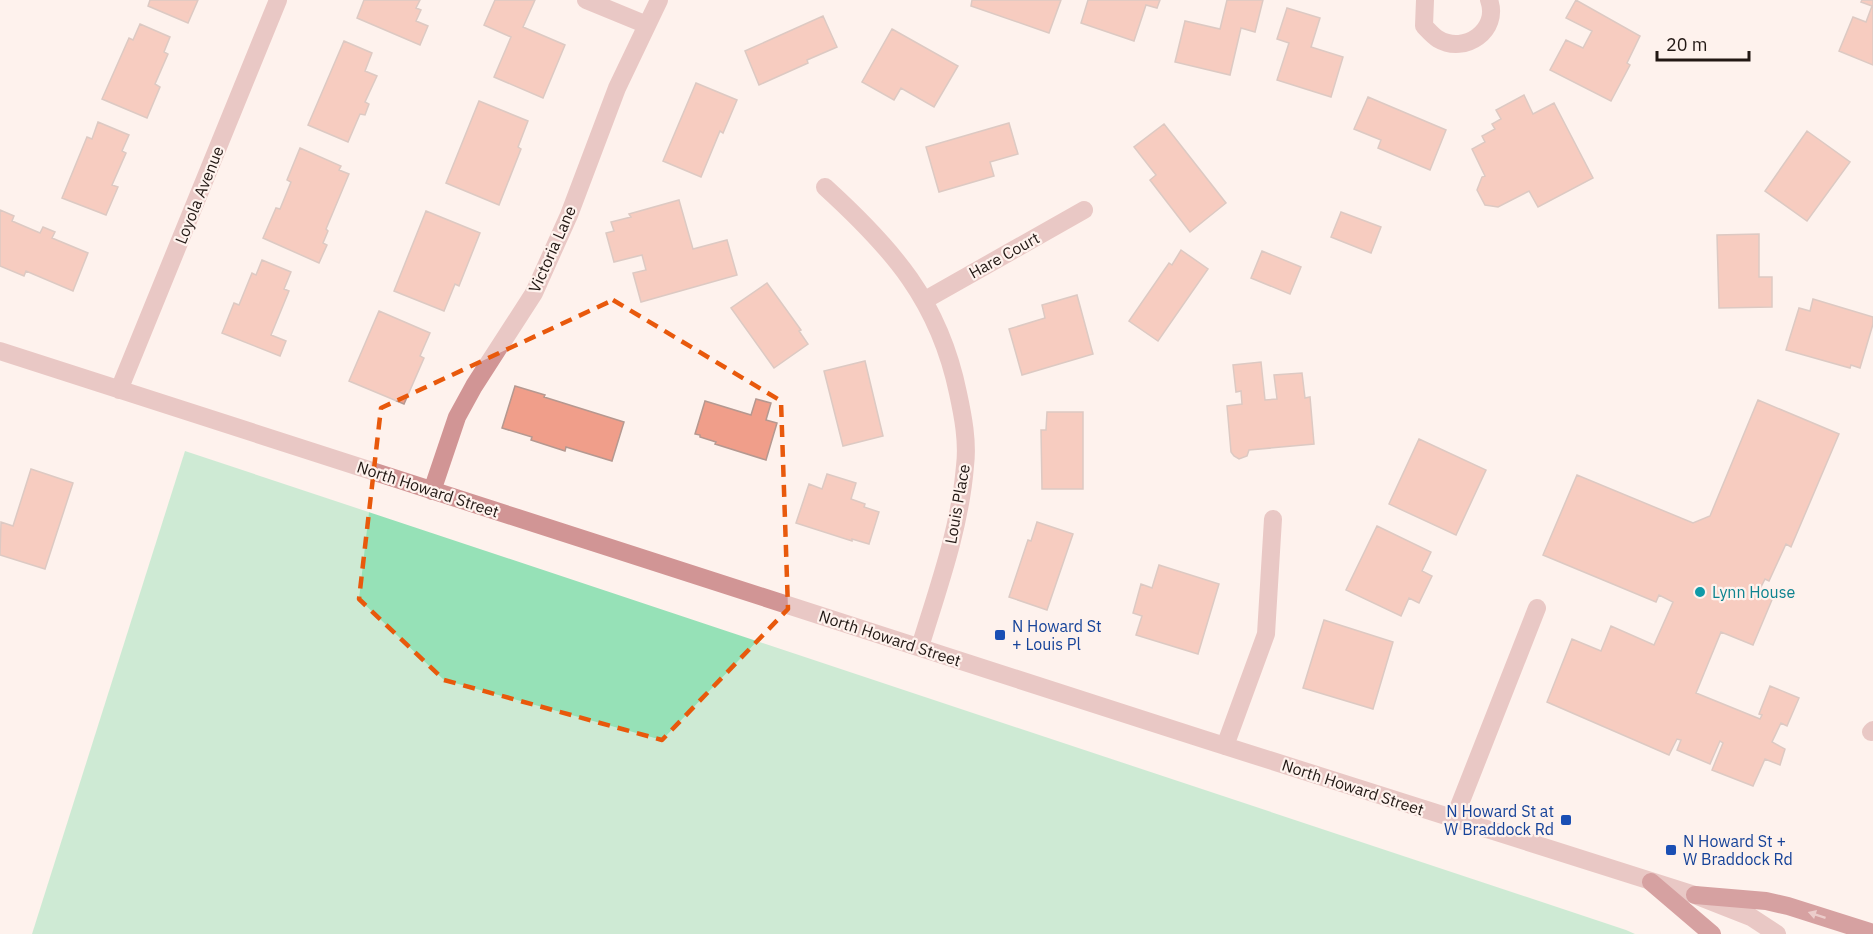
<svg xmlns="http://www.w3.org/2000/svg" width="1873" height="934" font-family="'IBM Plex Sans',sans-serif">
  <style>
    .green { fill: #96e1b7 }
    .building { fill: #f09e8a; stroke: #b59890; stroke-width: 1.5 }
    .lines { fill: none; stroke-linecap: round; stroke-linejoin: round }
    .minor { stroke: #d19595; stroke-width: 18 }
    .major { stroke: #a73e46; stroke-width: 18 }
    .oneway { fill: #d7a1a2 }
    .marked { fill: none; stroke: #e8590c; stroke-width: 4.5; stroke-dasharray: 12 8; stroke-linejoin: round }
    .culture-dot { fill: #0f9aa8; stroke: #fef2ed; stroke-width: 2 }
    .transit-dot { fill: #1a4fb4; stroke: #fef2ed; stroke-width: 2 }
    .labels { text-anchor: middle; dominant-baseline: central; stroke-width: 4.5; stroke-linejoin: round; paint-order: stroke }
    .street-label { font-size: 16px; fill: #221814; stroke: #fef2ed }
    .culture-label { font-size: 16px; fill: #0d838f; stroke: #fef2ed; text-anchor: start }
    .transit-label { font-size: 16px; fill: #164399; stroke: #fef2ed; text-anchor: start }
  </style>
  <rect width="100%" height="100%" fill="#fef2ed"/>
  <path class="green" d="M185,451L1626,930L1635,934H32Z"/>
  <path class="building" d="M150,0H198L188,23L148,6Z
    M364,0H420L416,8L421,10L416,21L428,26L420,45L357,18Z
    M495,0H535L523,27L565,45L543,98L494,77L511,37L484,25Z
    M972,0H1061L1049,33L971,6Z
    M1088,0H1160L1157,8L1146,5L1134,41L1081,23Z
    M1227,0H1263L1255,32L1241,28L1230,75L1175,62L1185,21L1220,29Z
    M1576,0L1640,36L1627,63L1630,65L1611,101L1550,70L1566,40L1583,48L1592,31L1566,18Z
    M1862,0H1873V65L1839,51L1853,17L1866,22L1872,6L1861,2Z
    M1287,8L1320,18L1311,47L1343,57L1331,97L1277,80L1289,43L1277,39Z
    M823,16L837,47L807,60L808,63L759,85L745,51Z
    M140,24L170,37L164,52L168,54L155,84L160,87L147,118L102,99L129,38L133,40Z
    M892,29L958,66L934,107L901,88L894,100L862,82Z
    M344,41L372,53L365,71L377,76L365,102L369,104L365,115L360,114L348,142L308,125Z
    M696,83L737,100L723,133L720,131L701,177L663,161Z
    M1524,95L1533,114L1554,103L1593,178L1538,207L1529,191L1498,207L1485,205L1477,190L1482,177L1485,176L1472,149L1485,142L1482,136L1495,129L1492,124L1501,119L1496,110Z
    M1368,97L1446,130L1430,170L1378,148L1381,140L1354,129Z
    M479,101L528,121L518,147L521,149L499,205L446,183Z
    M98,122L129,135L122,151L126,153L112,185L118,187L106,215L62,198L87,137L92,139Z
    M1009,123L1018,154L990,162L994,176L939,192L926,147Z
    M1164,124L1226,203L1190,232L1150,180L1156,175L1134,147Z
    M1807,131L1850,162L1807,221L1765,191Z
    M300,148L341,166L339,170L349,174L326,229L328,231L323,243L327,245L319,263L263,238L276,208L280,209L291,182L287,180Z
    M679,200L693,249L727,240L737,275L641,302L633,273L646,270L642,255L614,262L606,233L614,231L611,222L631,217L629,214Z
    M0,210L14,216L12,221L40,233L43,227L55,232L52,238L88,253L73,291L26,271L24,276L0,266Z
    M426,211L480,233L459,286L455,284L444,311L394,291Z
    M1341,212L1381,227L1371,253L1331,237Z
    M1759,234V277H1772V307L1719,308L1717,235Z
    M1181,250L1208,269L1158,341L1129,321L1169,263L1172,265Z
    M1262,251L1301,267L1290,294L1251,278Z
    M262,260L291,272L284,289L289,291L271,335L286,341L280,356L222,333L234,303L239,305L252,273L256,275Z
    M767,283L801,330L799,331L808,344L774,368L731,308Z
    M1077,295L1093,354L1022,375L1009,329L1045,318L1042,305Z
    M1813,299L1873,317V324L1860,368L1851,365L1850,368L1786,350L1799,308L1810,311Z
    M379,311L430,333L420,356L424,358L404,404L349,381Z
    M865,361L883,436L843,446L824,371Z
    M1261,362L1265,400L1277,399L1274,375L1302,373L1305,398L1310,397L1314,444L1249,450L1247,456L1239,459L1234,456L1231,452L1227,406L1242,404L1241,391L1236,392L1233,365Z
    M515,386L545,395L544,397L624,422L612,461L566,447L565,451L531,440L532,437L502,428Z
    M756,399L771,403L766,420L777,423L766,460L715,444L716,442L700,437V435L695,434L705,401L751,415Z
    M1758,400L1839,434L1791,547L1786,544L1769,581L1765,579L1760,589L1774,595L1753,645L1721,632L1696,693L1760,719L1762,715L1759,714L1770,686L1799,698L1787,726L1781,723L1772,742L1785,749L1780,765L1765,759L1753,786L1712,770L1723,743L1720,741L1710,764L1677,750L1681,740L1677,739L1669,755L1547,702L1572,639L1601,651L1611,626L1654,645L1673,602L1659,595L1656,602L1543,555L1577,475L1693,523L1710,516Z
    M1047,412H1083V489H1042L1041,430H1046Z
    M1419,439L1486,470L1456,535L1389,504Z
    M31,469L73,483L45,569L0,555L1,522L13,526Z
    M827,474L856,483L851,499L865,504L864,507L879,512L869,544L852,539V541L796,523L809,484L822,489Z
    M1037,522L1073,534L1047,610L1009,597L1028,540L1031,541Z
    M1377,526L1431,552L1422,571L1432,576L1419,603L1409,598L1401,616L1346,590Z
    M1159,565L1219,584L1198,654L1136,635L1142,616L1133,613L1141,584L1152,588Z
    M1324,620L1393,642L1373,709L1303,688Z"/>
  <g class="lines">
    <path class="minor" d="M586,0L647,25
      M1425,0L1424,26C1428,30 1433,36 1438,39C1465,55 1500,30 1489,0
      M825,187C893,249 939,301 958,393C963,416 968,442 965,466C960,528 938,588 920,647
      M925,300L1084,210
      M0,351L1203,739L1695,895L1751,917L1777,934
      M119,390L278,0
      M432,491L457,417L474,386L534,293L569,215L617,88L659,0
      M1871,732L1873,730
      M1225,746L1266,634L1273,519
      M1454,819L1537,608"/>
    <path class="major" d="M1651,882L1712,934
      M1695,895L1766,901L1788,906L1873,933"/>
  </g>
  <defs><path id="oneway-solid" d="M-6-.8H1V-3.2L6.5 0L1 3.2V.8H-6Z" transform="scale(1.5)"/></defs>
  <use class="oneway" href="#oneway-solid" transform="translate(1817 915) rotate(-162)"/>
  <path d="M0 0H1873V934H0ZM613,300L781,401L788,609L662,740L444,680L359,599L381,408Z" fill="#fef2ed" fill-opacity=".55" fill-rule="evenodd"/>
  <path class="marked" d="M613,300L781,401L788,609L662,740L444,680L359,599L381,408Z"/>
  <circle class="culture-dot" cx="1700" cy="592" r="6"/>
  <g class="transit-dot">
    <rect x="994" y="629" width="12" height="12" rx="3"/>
    <rect x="1560" y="814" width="12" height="12" rx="3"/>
    <rect x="1665" y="844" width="12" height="12" rx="3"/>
  </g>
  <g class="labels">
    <g class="street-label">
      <text transform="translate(199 195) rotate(-68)">Loyola Avenue</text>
      <text transform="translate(552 249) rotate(-66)">Victoria Lane</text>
      <text transform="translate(1004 255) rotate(-29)">Hare Court</text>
      <text transform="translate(428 489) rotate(18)">North Howard Street</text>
      <text transform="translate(957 504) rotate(-80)">Louis Place</text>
      <text transform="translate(890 638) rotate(18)">North Howard Street</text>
      <text transform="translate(1353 787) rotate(18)">North Howard Street</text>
    </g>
    <g class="culture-label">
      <text x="1712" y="592">Lynn House</text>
    </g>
    <g class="transit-label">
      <text x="1012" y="626">N Howard St<tspan x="1012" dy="18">+ Louis Pl</tspan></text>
      <text x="1554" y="811" text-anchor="end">N Howard St at<tspan x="1554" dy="18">W Braddock Rd</tspan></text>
      <text x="1683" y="841">N Howard St +<tspan x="1683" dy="18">W Braddock Rd</tspan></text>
    </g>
  </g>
  <path d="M1657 51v9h92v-9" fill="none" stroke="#221814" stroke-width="3"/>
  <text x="1666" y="51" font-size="18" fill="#221814" stroke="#fef2ed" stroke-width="4.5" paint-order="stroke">20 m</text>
</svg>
